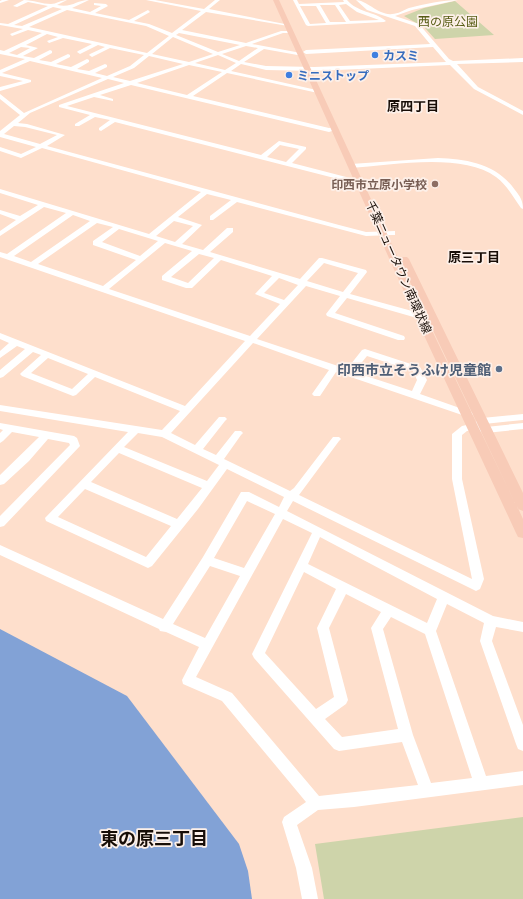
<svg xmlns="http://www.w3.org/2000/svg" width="523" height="899" font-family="'Golos Text','Noto Sans JP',sans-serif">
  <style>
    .green { fill: #ced4aa }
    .water { fill: #82a2d6 }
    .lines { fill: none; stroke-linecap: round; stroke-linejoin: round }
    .minor { fill: #fff; fill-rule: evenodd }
    .major { fill: #f8cbb7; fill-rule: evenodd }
    .shop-dot { fill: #3f7fe0; stroke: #fdf0e9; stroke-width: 1.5 }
    .education-dot { fill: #8d6e63; stroke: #fdf0e9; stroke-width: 1.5 }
    .service-dot { fill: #5c6f8a; stroke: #fdf0e9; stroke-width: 1.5 }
    .labels { text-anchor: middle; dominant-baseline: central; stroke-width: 3.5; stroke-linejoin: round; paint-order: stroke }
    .far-park-label { font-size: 12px; fill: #575d15; stroke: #fdf0e9 }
    .far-shop-label { font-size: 12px; font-weight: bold; fill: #366cbe; stroke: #fdf0e9; text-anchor: start }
    .far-education-label { font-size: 12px; font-weight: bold; fill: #785e54; stroke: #fdf0e9; text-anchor: end }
    .far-street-label { font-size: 12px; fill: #170d07; stroke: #fdf0e9 }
    .far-neighbourhood-label { font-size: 13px; font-weight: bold; fill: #170d07; stroke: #fdf0e9 }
    .service-label { font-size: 14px; font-weight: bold; fill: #4e5e75; stroke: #fdf0e9; text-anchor: end }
    .near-neighbourhood-label { font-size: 18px; font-weight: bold; fill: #170d07; stroke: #fdf0e9 }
  </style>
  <rect width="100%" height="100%" fill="#fedfcc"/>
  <path class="green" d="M455,1L494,35L435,39L425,28L404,16L424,8Z
    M523,817V899H324L315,844Z"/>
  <path class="water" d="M0,629L127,696L239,844L248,871L252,899H0Z"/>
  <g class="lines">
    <path class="minor" d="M2,0H9L0,3V1Z
      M24,0C33,0 42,4 51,4C56,4 61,0 67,0L57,5C73,8 76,0 89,0L72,8L90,12L101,6L94,5V3L106,4L108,6L95,13L129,20L148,10L150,12L134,21L149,24L172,33L201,11L146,0H155L204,9L215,0H220L209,9L290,25L288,26L206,12L182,30L246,43L281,31H293V33H283L252,44L301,53L303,54V56L264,49L244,62L266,66L314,67L446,62L433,47L306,54L303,52L306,50L430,44L415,26L367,10L356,0C366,0 380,16 392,14C398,14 404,10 409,8C425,4 443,0 458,0L412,10L395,16L419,24L449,59L453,61L523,58V62L457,64L478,87L523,111V115L474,89L450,65L314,71L266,70L241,64L231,71L321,91L318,93L227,73L193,96L329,128L335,127L338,129L329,132L131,85L100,95L113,99V101L94,97L67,106L261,155L279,141L306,147V149L292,163L350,178L361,179L362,180L359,182H350L115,122L101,131L99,130V128L110,120L95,117L79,126H75V124L90,115L59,107V105L124,83L108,79L30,113L18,123L27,124L65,135L47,146L339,225L366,232L395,231V235H392L366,236L237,202L213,220H210V216L231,200L207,194L178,217L202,225L182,244L203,250L227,228H233V232L210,252L300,279L319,258H322L366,270L367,272L350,294L423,314L424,316L423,318H417L347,298L335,313L404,336L405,338L404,340H398L327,316L326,314L340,296L306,286L257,339L347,369L362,350L365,349L420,367L427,380L420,394L471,412L473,414L471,416H465L336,372L320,396H314L312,394L329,370L253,343L171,433L195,445L219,417H225L227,419L225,421L203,449L216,455L235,431H241L243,433L241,435L224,459L290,491L294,488L333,437H339L341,439L339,441L299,495L472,579L452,479V434L462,426L471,424L482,418L523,414V420L484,424L482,426L486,427L523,423V429L486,433L474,430L467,431L462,435V479L484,579L480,589L476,591L472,589L293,501L287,511L493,616L523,622V632L496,627L492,641L523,725V751L518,749L516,744L480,641L484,623L447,604L436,631L486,776L523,771V785L354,807L318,810L297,825L312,868L318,899H302L296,868L282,822L284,817L306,802L222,701L183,684L182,680L199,647L166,632L160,631L159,629L0,555V545L163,619L203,557L241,492H249L279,507L284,497L227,469L198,509L152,566L148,568L46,521L45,518L128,432L0,411V405L162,430L180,411L95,377L76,395L73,396L22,376L20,374L22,372L41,355L33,352L3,377L0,378V370L25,349L17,346L0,358V351L9,343L0,339V333L185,406L245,341L0,257V252L7,254L66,213L44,207L0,236V231L16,220L0,214V210L20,216L38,205L0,193V189L149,234L201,192L42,148L21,158L0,151V147L21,154L36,147L0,137V131L20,115L0,99V94L24,113L102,78L30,61L2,73L31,80V82L0,91V87L23,81L0,76V70L25,59L0,54V50L4,51L42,33L28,30L12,36L10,34L23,29L0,25V23L8,24L48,6L28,2L17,7L13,6ZM53,7L62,9L22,26L14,25ZM67,10L146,26L169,36L147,53L29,27ZM179,33L240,45L218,52L176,35ZM47,34L58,37L47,41L49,43L63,38L92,44L78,51L77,52L80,54L98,45L105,47L90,54L89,55L92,57L110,48L144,55L130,66L107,76L95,73L107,67V65L105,64L89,71L77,69L89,62V60L87,59L71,67L56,64L70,57V55L68,54L51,62L39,60L52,53V51L50,50L34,58L23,56L38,48L26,45ZM173,37L213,54L189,62L152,54ZM246,46L258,48L239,61L222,54ZM21,47L30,48L17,55L9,53ZM218,55L236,63L225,70L195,63ZM149,56L183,64L130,81L113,77L134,68ZM189,65L222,72L187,95L137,83ZM14,126L25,127L57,135L40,144L4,134ZM280,145L299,149L286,162L267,157ZM73,215L90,221L31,262L14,256ZM174,221L193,226L175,242L156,236ZM97,223L113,227L93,241V245L136,260L103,286L38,264ZM119,229L158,241L140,256L102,242ZM165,243L192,251L162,276V280L186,288H192L221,260L272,276L255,294L280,304L250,336L109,289ZM199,254L214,258L188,283L171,277ZM324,263L358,273L343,292L307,281ZM279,278L298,285L284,300L264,293ZM367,356L413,371L417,380L412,391L354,372ZM48,358L88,374L72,389L31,373ZM138,433L162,437L219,465L207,481L124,447ZM119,453L202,488L177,519L91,482ZM85,489L171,526L146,557L58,517ZM247,501L275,514L244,568L214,558ZM283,519L312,533L254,650L252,654L254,658L334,749L339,751L402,742L418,785L319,796L232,693L196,677ZM320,537L437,599L427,623L308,564ZM210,566L240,576L205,638L173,624ZM304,572L336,589L317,628L334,697L316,709L265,653ZM346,594L381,612L371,628L398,729L342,737L325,719L346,704L348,700L329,628ZM391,617L425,634L472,778L431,783L413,735L383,629Z
      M293,0H297L299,4L344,2L343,0H347C358,13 374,11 386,21L384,22L308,26L306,25ZM346,4L357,12L379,20L350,21L339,5ZM320,5H335L346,22H330ZM300,6H316L326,23L310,24Z
      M438,158C467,159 497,164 515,190C520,196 523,201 523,209L521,208C513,197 507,185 496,177C463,152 391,165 351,168L348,166L351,164Z
      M0,423L74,436L77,438L80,446L4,526L0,527V516L70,445L69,443L48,439L29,461L4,484L0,485V475L39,437L12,432L3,441L0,443V433L3,430L0,429Z"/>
    <path class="major" d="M273,0H279L425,316L515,503L399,259L401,257H407L409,259L523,493V511L518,509L517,506L523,519V538L518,537L516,533L415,316Z"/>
  </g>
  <g class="shop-dot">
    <circle cx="375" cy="55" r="4"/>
    <circle cx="289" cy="75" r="4"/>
  </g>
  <circle class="education-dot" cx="435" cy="184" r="4"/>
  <circle class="service-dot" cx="499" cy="369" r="4"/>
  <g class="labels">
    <g class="far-park-label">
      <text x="448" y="21">西の原公園</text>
    </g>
    <g class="far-shop-label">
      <text x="383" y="55">カスミ</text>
      <text x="297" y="75">ミニストップ</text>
    </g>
    <g class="far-education-label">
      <text x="427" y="184">印西市立原小学校</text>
    </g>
    <g class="far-street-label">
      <text transform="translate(399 267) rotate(66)">千葉ニュータウン南環状線</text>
    </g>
    <g class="far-neighbourhood-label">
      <text x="413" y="106">原四丁目</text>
      <text x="474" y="257">原三丁目</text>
    </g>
    <g class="service-label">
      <text x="491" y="369">印西市立そうふけ児童館</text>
    </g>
    <g class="near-neighbourhood-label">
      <text x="154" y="838">東の原三丁目</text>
    </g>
  </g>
</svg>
